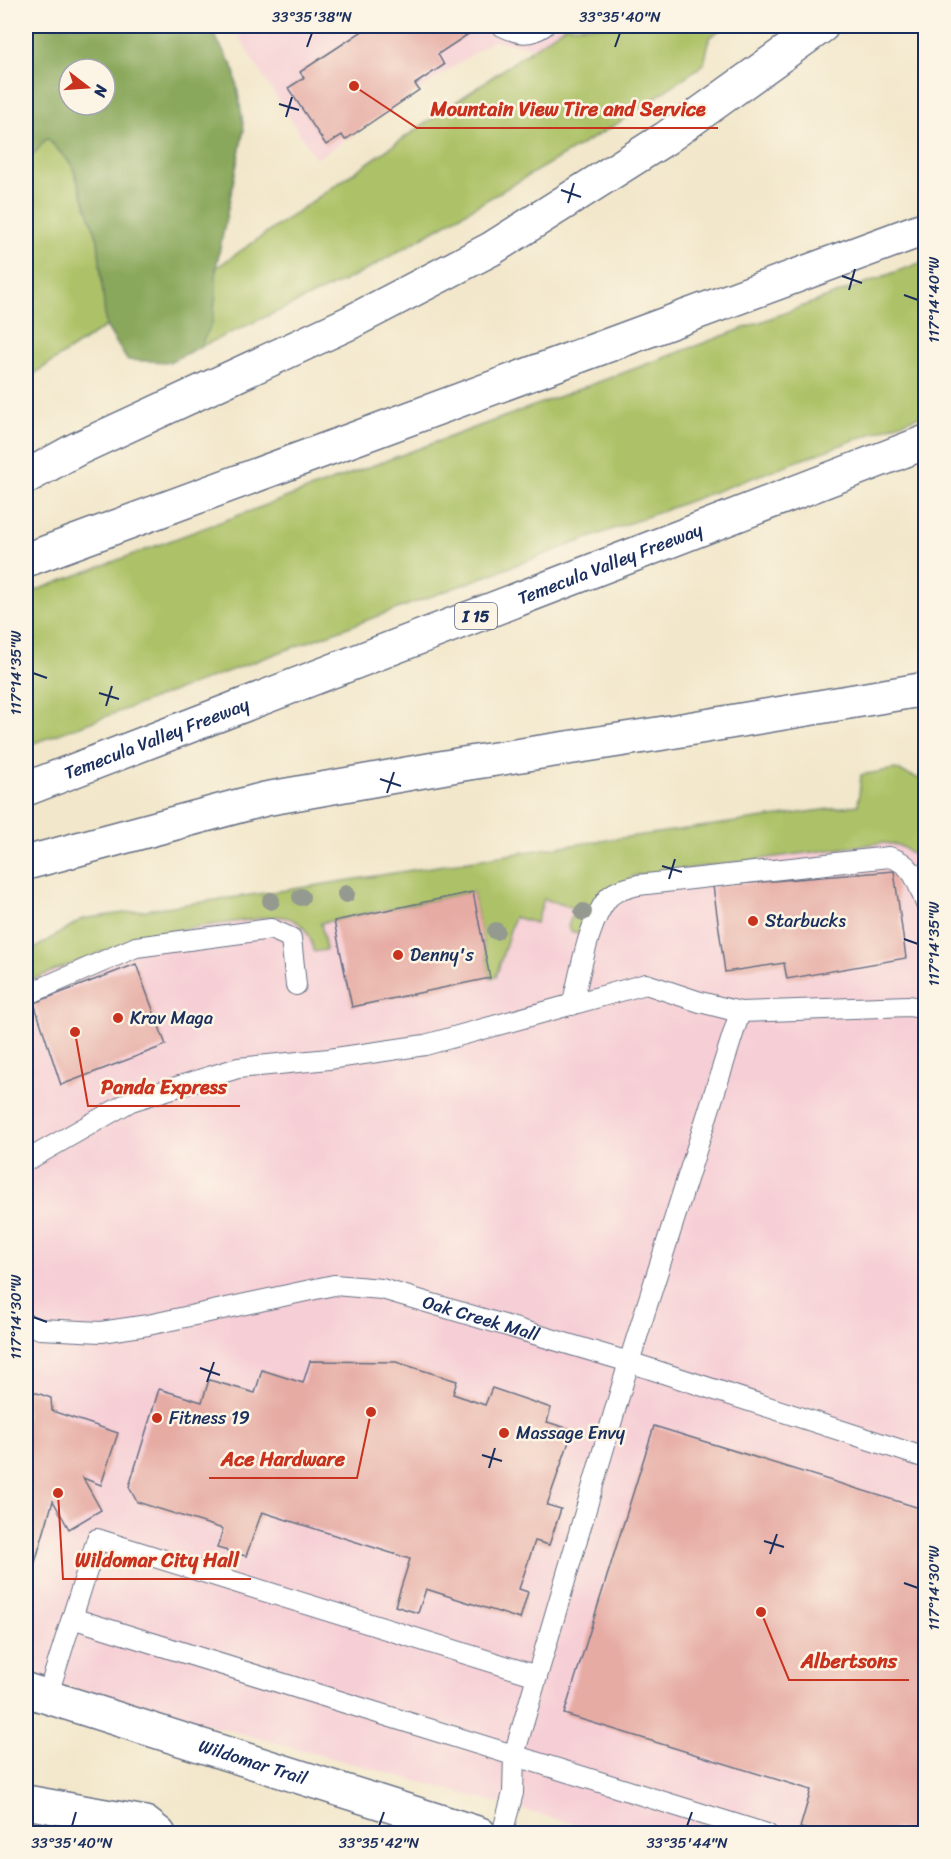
<svg xmlns="http://www.w3.org/2000/svg" width="951" height="1859" font-family="Sriracha,sans-serif">
  <style>
    .built { fill: #f6cfd6 }
    .green { fill: #adc267; stroke: #647862; stroke-width: 1.5 }
    .forest { fill: #8aa85c; stroke: #526c5d; stroke-width: 1.5; fill-rule: evenodd }
    .building { fill: #e6aca4 }
    .lines { fill: none; stroke-linecap: round; stroke-linejoin: round }
    .service-casing { stroke: #666f84; stroke-width: 22 }
    .minor-casing { stroke: #666f84; stroke-width: 36 }
    .motorway-casing { stroke: #666f84; stroke-width: 36 }
    .service { stroke: #fff; stroke-width: 20 }
    .minor { stroke: #fff; stroke-width: 33 }
    .motorway { stroke: #fff; stroke-width: 33 }
    .tree { fill: #949a90 }
    .ticks { fill: none; stroke: #1b2f5e; stroke-width: 2 }
    .poi-dot { fill: #c8321e; stroke: #fcf5e5; stroke-width: 2 }
    .labels { text-anchor: middle; dominant-baseline: central; stroke-width: 5; stroke-linejoin: round; paint-order: stroke }
    .shield { fill: #fcf5e5; stroke: #5e6a86; stroke-width: 1.5 }
    .shield-label { font-size: 16px; font-weight: bold; fill: #1b2f5e }
    .street-label { font-size: 18px; fill: #1b2f5e; stroke: #fcf5e5 }
    .poi-label { font-size: 18px; fill: #1b2f5e; stroke: #fcf5e5; text-anchor: start }
    .leader { fill: none; stroke: #c8321e; stroke-width: 2 }
    .callout-dot { fill: #c8321e; stroke: #fcf5e5; stroke-width: 2 }
    .callout-label { font-size: 20px; text-anchor: middle; font-weight: bold; fill: #c8321e; stroke: #fcf5e5; stroke-width: 5; stroke-linejoin: round; paint-order: stroke }
    .neatline { fill: none; stroke: #1b2f5e; stroke-width: 2 }
    .ticks-label { font-size: 15px; text-anchor: middle; fill: #1b2f5e }
  </style>
  <rect width="100%" height="100%" fill="#fcf5e5"/>
  <filter id="ink" filterUnits="userSpaceOnUse"><feTurbulence type="fractalNoise" baseFrequency=".0167" numOctaves="2"/><feDisplacementMap in="SourceGraphic" scale="12" xChannelSelector="R" yChannelSelector="G"/><feConvolveMatrix kernelMatrix="1 2 1 2 8 2 1 2 1" color-interpolation-filters="sRGB"/></filter>
  <filter id="wash" filterUnits="userSpaceOnUse"><feTurbulence type="fractalNoise" baseFrequency=".008" numOctaves="4" result="noise"/><feDisplacementMap in="SourceGraphic" scale="24" xChannelSelector="R" yChannelSelector="G"/><feGaussianBlur stdDeviation="1.35" result="paint"/><feColorMatrix in="noise" values="0 0 0 0 0 0 0 0 0 0 0 0 0 0 0 0 0 1.4 0 .05"/><feComposite in="paint" operator="in"/></filter>
  <g filter="url(#wash)">
    <rect width="100%" height="100%" fill="#f2e7ca"/>
    <path class="built" d="M234,26H566L535,47L492,41L316,159L252,59Z
      M895,769L925,781V1833H608L26,1675V954L82,919L300,888L550,848L858,805L861,775Z"/>
    <path class="green" d="M566,26H726L710,37L704,64L615,125L363,272L200,347C215,317 216,301 216,268Z
      M47,138L72,165L98,240L106,326L26,379V163Z
      M925,261V414L26,746V594Z
      M895,769L925,781V868C911,851 904,843 881,843L633,876L582,934L571,931L568,927L574,908L544,899L536,923L514,917L496,977L490,978L473,892L321,923L326,950L314,952C309,927 296,914 270,917L147,934L26,982V954L82,919L300,888L550,848L858,805L861,775Z"/>
    <path class="forest" d="M26,26H209L234,69L244,129L216,268V294L212,323L200,347L169,362L127,360L106,326L98,240L72,165L47,138L26,163ZM69,69H105V105H69Z"/>
    <g id="blocks">
      <path class="building" d="M370,26H375L377,28L381,26H465L470,33L438,54L444,65L415,84L419,90L345,140L342,135L326,145L288,88L304,78L300,72Z
        M894,871L906,958L787,979L784,963L725,972L713,886Z
        M473,892L490,978L352,1007L334,921Z
        M136,964L166,1045L61,1085L34,1003Z
        M310,1361L396,1362L457,1381L453,1394L485,1405L492,1388L551,1408L547,1422L573,1430L547,1505L561,1509L549,1545L535,1541L519,1589L528,1592L520,1619L426,1589L418,1613L395,1606L410,1559L262,1512L246,1556L217,1548L223,1529L137,1502L129,1487L159,1389L202,1402L209,1380L255,1393L262,1370L303,1383Z
        M26,1389L51,1398L52,1411L118,1433L101,1485L83,1478L101,1510L69,1529L53,1501L26,1593Z
        M654,1426L926,1510V1833H912L894,1828L892,1833H819L800,1828L811,1790L564,1714Z"/>
    </g>
  </g>
  <g filter="url(#ink)">
    <use href="#blocks" fill-opacity="0" stroke="#666f84" stroke-width="1.5"/>
    <g class="lines">
      <defs>
        <g id="service">
          <path d="M502,26C518,34 529,36 544,26"/>
          <path d="M26,995L136,947L271,929L291,938L296,985"/>
          <path d="M572,1005C581,973 587,924 608,898C615,890 628,888 638,885L889,857C914,864 917,882 926,904"/>
          <path d="M26,1161L131,1101L238,1068L329,1059L425,1045L646,984L700,1002L740,1012L909,1006L926,1009"/>
          <path id="s1" d="M26,1324L40,1329L101,1332L148,1325L334,1285L382,1289L629,1362L926,1458"/>
          <path d="M72,1618L767,1834"/>
          <path d="M47,1697L97,1539L537,1676"/>
          <path d="M502,1834L513,1793L514,1755L629,1362L740,1012"/>
        </g>
        <g id="minor">
          <path id="s2" d="M26,1690L480,1834"/>
          <path d="M26,1802L145,1823L159,1834"/>
        </g>
        <g id="motorway">
          <path d="M26,477L77,449L349,323L491,249L666,138L822,26"/>
          <path d="M26,560L926,228"/>
          <path id="s3" d="M26,789L926,442"/>
          <path d="M26,863L265,799L463,764L658,734L926,689"/>
        </g>
      </defs>
      <use href="#service" class="service-casing"/>
      <use href="#minor" class="minor-casing"/>
      <use href="#motorway" class="motorway-casing"/>
      <use href="#service" class="service"/>
      <use href="#minor" class="minor"/>
      <use href="#motorway" class="motorway"/>
    </g>
    <g class="tree">
      <circle cx="346" cy="894" r="9"/>
      <circle cx="301" cy="897" r="9"/>
      <circle cx="271" cy="901" r="9"/>
      <circle cx="583" cy="912" r="9"/>
      <circle cx="496" cy="931" r="9"/>
    </g>
  </g>
  <path class="ticks" d="M307,47L312,33M615,47L620,33M279,104L299,110M286,117L292,97M561,190L581,197M568,203L574,183M842,276L862,283M849,290L855,269M904,295L918,300M33,673L47,678M99,693L119,699M106,706L112,686M380,779L401,786M387,793L394,772M662,866L682,872M669,879L675,859M904,939L918,944M33,1317L47,1322M200,1368L220,1375M207,1382L214,1362M482,1455L502,1461M489,1468L495,1448M764,1541L784,1547M770,1554L777,1534M904,1583L918,1588M72,1826L76,1812M379,1826L384,1812M687,1826L692,1812"/>
  <g class="poi-dot">
    <circle cx="753" cy="921" r="6"/>
    <circle cx="398" cy="955" r="6"/>
    <circle cx="118" cy="1018" r="6"/>
    <circle cx="157" cy="1418" r="6"/>
    <circle cx="504" cy="1433" r="6"/>
  </g>
  <g class="labels">
    <rect class="shield" x="455" y="603" width="42" height="26" rx="4.5"/>
    <g class="shield-label">
      <text x="476" y="616">I 15</text>
    </g>
    <g class="street-label">
      <text stroke="none"><textPath href="#s3" startOffset="626">Temecula Valley Freeway</textPath></text>
      <text stroke="none"><textPath href="#s3" startOffset="140">Temecula Valley Freeway</textPath></text>
      <text stroke="none"><textPath href="#s1" startOffset="465">Oak Creek Mall</textPath></text>
      <text stroke="none"><textPath href="#s2" startOffset="238">Wildomar Trail</textPath></text>
    </g>
    <g class="poi-label">
      <text x="765" y="921">Starbucks</text>
      <text x="410" y="955">Denny's</text>
      <text x="130" y="1018">Krav Maga</text>
      <text x="169" y="1418">Fitness 19</text>
      <text x="516" y="1433">Massage Envy</text>
    </g>
  </g>
  <path class="leader" d="M354 86L417 128H718M75 1032L88 1106H240M371 1412L357 1478H209M58 1493L63 1579H251M761 1612L789 1680H909"/>
  <g class="callout-dot">
    <circle cx="354" cy="86" r="6"/>
    <circle cx="75" cy="1032" r="6"/>
    <circle cx="371" cy="1412" r="6"/>
    <circle cx="58" cy="1493" r="6"/>
    <circle cx="761" cy="1612" r="6"/>
  </g>
  <g class="callout-label">
    <text x="568" y="116">Mountain View Tire and Service</text>
    <text x="164" y="1094">Panda Express</text>
    <text x="283" y="1466">Ace Hardware</text>
    <text x="157" y="1567">Wildomar City Hall</text>
    <text x="849" y="1668">Albertsons</text>
  </g>
  <rect width="951" height="1859" fill="none" stroke="#fcf5e5" stroke-width="66"/>
  <g transform="translate(87 87) rotate(107)"><circle r="28" fill="#fcf5e5" stroke="#a2a6af" stroke-width="1.5"/>
  <path d="M0-4.5L10 22L0 15L-10 22Z" fill="#c8321e"/>
  <text y="-9" font-size="16" font-weight="bold" text-anchor="middle" fill="#1b2f5e">N</text>
  </g>
  <rect x="33" y="33" width="885" height="1793" class="neatline"/>
  <g class="ticks-label">
    <text x="312" y="22">33°35'38"N</text>
    <text x="620" y="22">33°35'40"N</text>
    <text transform="translate(934 300) rotate(-90)" y="5">117°14'40"W</text>
    <text transform="translate(16 673) rotate(-90)" y="5">117°14'35"W</text>
    <text transform="translate(934 944) rotate(-90)" y="5">117°14'35"W</text>
    <text transform="translate(16 1317) rotate(-90)" y="5">117°14'30"W</text>
    <text transform="translate(934 1588) rotate(-90)" y="5">117°14'30"W</text>
    <text x="72" y="1848">33°35'40"N</text>
    <text x="379" y="1848">33°35'42"N</text>
    <text x="687" y="1848">33°35'44"N</text>
  </g>
</svg>
